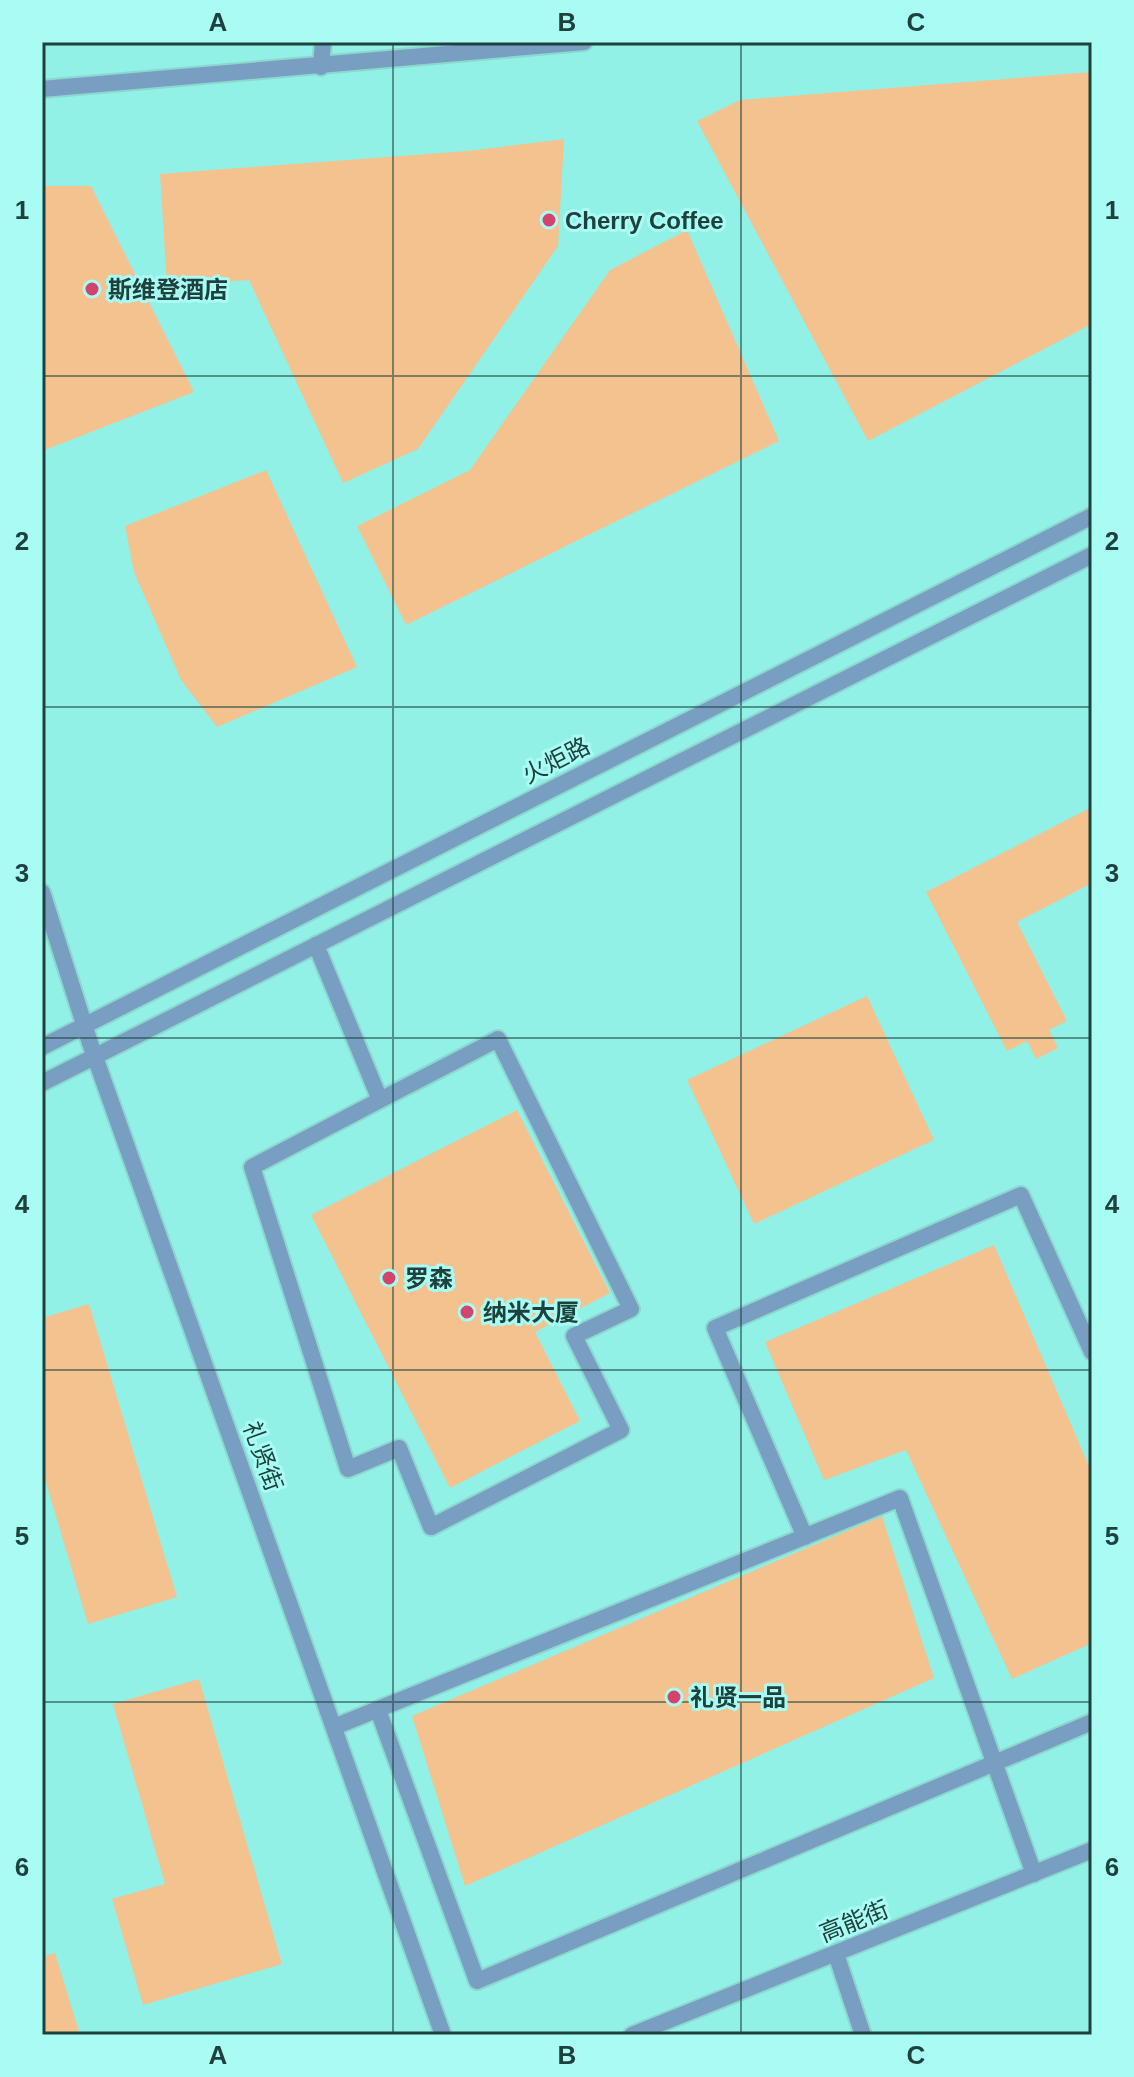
<svg xmlns="http://www.w3.org/2000/svg" width="1134" height="2077" font-family="Helvetica,'Noto Sans SC',sans-serif">
  <style>
    .built { fill: #91f1e7 }
    .building { fill: #f3c28e }
    .lines { fill: none; stroke-linecap: round; stroke-linejoin: round }
    .service-casing { stroke: #8cd7cf; stroke-width: 20 }
    .minor-casing { stroke: #8cd7cf; stroke-width: 20 }
    .tertiary-casing { stroke: #8cd7cf; stroke-width: 20 }
    .service { stroke: #789ec1; stroke-width: 16 }
    .minor { stroke: #789ec1; stroke-width: 16 }
    .tertiary { stroke: #789ec1; stroke-width: 16 }
    .grid { fill: none; stroke: #1e413e; stroke-width: 2; stroke-opacity: 0.55 }
    .poi-dot { fill: #d2446c; stroke: #a8fcf3; stroke-width: 3 }
    .labels { text-anchor: middle; dominant-baseline: central; stroke-width: 6; stroke-linejoin: round; paint-order: stroke }
    .poi-label { font-size: 24px; font-weight: bold; fill: #1e413e; stroke: #a8fcf3; text-anchor: start }
    .street-label { font-size: 24px; fill: #1e413e; stroke: #a8fcf3 }
    .neatline { fill: none; stroke: #1e413e; stroke-width: 3 }
    .grid-label { font-size: 26px; text-anchor: middle; font-weight: bold; fill: #1e413e }
  </style>
  <rect width="100%" height="100%" fill="#a8fcf3"/>
  <path class="built" d="M42,42H1092V2035H42Z"/>
  <path class="building" d="M1092,72V324L868,441L697,121L740,100Z
    M564,139L558,246L418,449L343,483L249,280L167,286L160,174L468,151Z
    M42,186H91L194,392L42,451Z
    M687,230L779,441L406,625L357,526L470,470L610,270Z
    M266,470L357,667L217,727L181,680L134,572L125,526Z
    M1092,807V883L1017,922L1067,1021L1049,1030L1058,1048L1036,1059L1027,1041L1007,1051L926,892Z
    M867,996L934,1140L754,1224L687,1080Z
    M517,1110L610,1293L535,1332L580,1421L450,1488L311,1215Z
    M994,1245L1092,1473V1643L1012,1679L906,1450L824,1480L765,1342Z
    M89,1304L177,1597L88,1624L42,1469V1318Z
    M882,1516L934,1678L465,1886L412,1716Z
    M199,1679L282,1964L143,2005L112,1899L165,1884L113,1704Z
    M55,1953L80,2035H42V1957Z"/>
  <g class="lines">
    <defs>
      <path id="service" d="M316,945L380,1100L252,1167L348,1469L399,1448L431,1527L621,1430L574,1336L631,1309L498,1039L380,1100
        M805,1537L715,1328L1021,1195L1092,1352
        M378,1710L477,1981L1092,1722
        M334,1727L900,1498L1034,1874"/>
      <path id="minor" d="M321,67L323,42
        M42,89L584,42"/>
      <path id="tertiary" d="M42,892L90,1043L443,2035
        M42,1047L1092,516
        M42,1083L1092,555
        M836,1954L863,2035
        M632,2035L1092,1850"/>
    </defs>
    <use href="#service" class="service-casing"/>
    <use href="#minor" class="minor-casing"/>
    <use href="#tertiary" class="tertiary-casing"/>
    <use href="#service" class="service"/>
    <use href="#minor" class="minor"/>
    <use href="#tertiary" class="tertiary"/>
  </g>
  <path class="grid" d="M393,42V2035M741,42V2035M42,376H1092M42,707H1092M42,1038H1092M42,1370H1092M42,1702H1092"/>
  <g class="poi-dot">
    <circle cx="549" cy="220" r="8"/>
    <circle cx="92" cy="289" r="8"/>
    <circle cx="389" cy="1278" r="8"/>
    <circle cx="467" cy="1312" r="8"/>
    <circle cx="674" cy="1697" r="8"/>
  </g>
  <g class="labels">
    <g class="poi-label">
      <text x="565" y="220">Cherry Coffee</text>
      <text x="108" y="289">斯维登酒店</text>
      <text x="405" y="1278">罗森</text>
      <text x="483" y="1312">纳米大厦</text>
      <text x="690" y="1697">礼贤一品</text>
    </g>
    <g class="street-label">
      <text transform="translate(556 760) rotate(-27)">火炬路</text>
      <text transform="translate(263 1456) rotate(70)">礼贤街</text>
      <text transform="translate(854 1921) rotate(-22)">高能街</text>
    </g>
  </g>
  <rect width="1134" height="2077" fill="none" stroke="#a8fcf3" stroke-width="88"/>
  <rect x="44" y="44" width="1046" height="1989" class="neatline"/>
  <g class="grid-label">
    <text x="218" y="31">A</text>
    <text x="567" y="31">B</text>
    <text x="916" y="31">C</text>
    <text x="22" y="219">1</text>
    <text x="1112" y="219">1</text>
    <text x="22" y="550">2</text>
    <text x="1112" y="550">2</text>
    <text x="22" y="882">3</text>
    <text x="1112" y="882">3</text>
    <text x="22" y="1213">4</text>
    <text x="1112" y="1213">4</text>
    <text x="22" y="1545">5</text>
    <text x="1112" y="1545">5</text>
    <text x="22" y="1876">6</text>
    <text x="1112" y="1876">6</text>
    <text x="218" y="2064">A</text>
    <text x="567" y="2064">B</text>
    <text x="916" y="2064">C</text>
  </g>
</svg>
